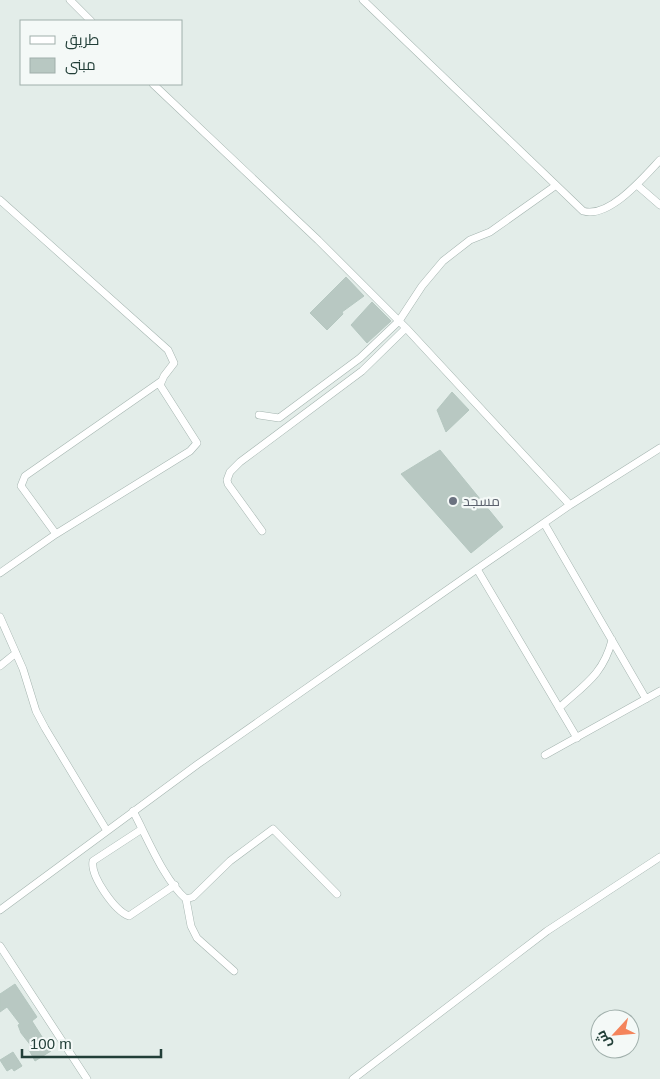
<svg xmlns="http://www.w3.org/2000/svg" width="660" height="1079" font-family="Helvetica,Cairo,sans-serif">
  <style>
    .building { fill: #b8c8c2; stroke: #b5c7c0 }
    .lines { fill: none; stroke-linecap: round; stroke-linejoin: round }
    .minor-casing { stroke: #a5b5b0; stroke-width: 8 }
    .minor { stroke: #fff; stroke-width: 7 }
    .worship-dot { fill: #6b7280; stroke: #f4f9f7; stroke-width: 2 }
    .labels { text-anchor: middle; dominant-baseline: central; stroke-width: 4.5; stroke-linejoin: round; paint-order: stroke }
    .worship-label { font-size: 14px; fill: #5b616d; stroke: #f4f9f7; text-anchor: start }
  </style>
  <rect width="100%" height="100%" fill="#e3ede9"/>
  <path class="building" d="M346,277L364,296L342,312L343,314L327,330L310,313Z
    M372,302L391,321L367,343L351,325Z
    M452,392L469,410L446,432L437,410Z
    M440,450L503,527L471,553L401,474Z
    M15,984L37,1017L32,1021L51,1051L35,1061L29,1050L32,1047L21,1033L18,1025L20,1024L7,1007L0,1012V994Z
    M13,1052L22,1066L14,1071L12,1068L7,1071L0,1060Z"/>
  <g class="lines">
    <defs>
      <path id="minor" d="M70,0L91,21
        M363,0L583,211C609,219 644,177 660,160
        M153,84L318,240L406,328L570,505
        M637,185L660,205
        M0,200L168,350L174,363L164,376L160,385L197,443L190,451L56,534L0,573
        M259,415L279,418L360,358L399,321L422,286L443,261L470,240L490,232L555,186
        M544,523L646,699
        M262,531L228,484L227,480L230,472L240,462L362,371L406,328
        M56,534L21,486L25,476L160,382
        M477,569L577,738
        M0,617L23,669L36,711L45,728L107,831
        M0,666L16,653
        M559,708C584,685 603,675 612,640
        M545,755L660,691
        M133,811C147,837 164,880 186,899L193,897L230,861L273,829L337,894
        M142,829L93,861C90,876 115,911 129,916L175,885
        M186,899L191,926L197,938L234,971
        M0,910L198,764L477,569L570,505L660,448
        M0,946L87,1079
        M353,1079L547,931L660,857"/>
    </defs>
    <use href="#minor" class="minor-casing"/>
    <use href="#minor" class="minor"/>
  </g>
  <circle class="worship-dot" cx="453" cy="501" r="5"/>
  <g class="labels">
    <g class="worship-label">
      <text x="463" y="501">مسجد</text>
    </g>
  </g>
  <rect x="20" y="20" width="162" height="65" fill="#f4f9f7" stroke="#a0afab"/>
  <rect x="30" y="36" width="25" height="8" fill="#ffffff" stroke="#a0afab"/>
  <text x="65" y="45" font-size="15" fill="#223f38">طريق</text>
  <rect x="30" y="58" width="25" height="15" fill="#b8c8c2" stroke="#a0afab"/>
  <text x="65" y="70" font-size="15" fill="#223f38">مبنى</text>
  <g transform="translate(615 1034) rotate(244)"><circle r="24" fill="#f4f9f7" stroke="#a0afab"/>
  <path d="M0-4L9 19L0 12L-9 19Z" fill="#f4845b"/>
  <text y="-8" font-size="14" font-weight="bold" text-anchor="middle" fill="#223f38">ش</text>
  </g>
  <path d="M22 1049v8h139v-8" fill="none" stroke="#223f38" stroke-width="2.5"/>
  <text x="30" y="1049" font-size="15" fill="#223f38" stroke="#f4f9f7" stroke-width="4" paint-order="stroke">100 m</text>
</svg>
